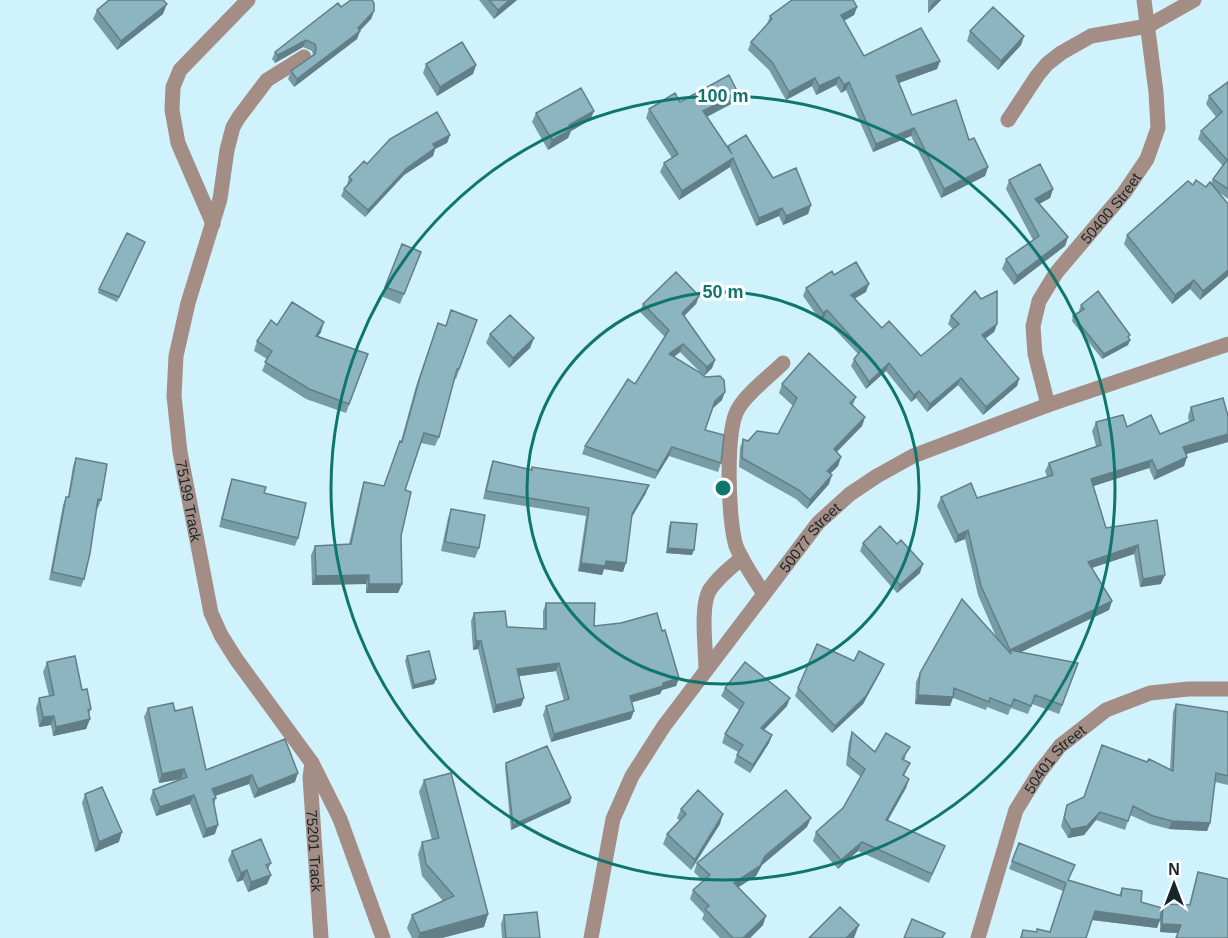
<svg xmlns="http://www.w3.org/2000/svg" width="1228" height="938" font-family="Helvetica,sans-serif">
  <style>
    .lines { fill: none; stroke-linecap: round; stroke-linejoin: round }
    .minor { stroke: #a38d84; stroke-width: 15 }
    .wall { fill: #789ca6 }
    .shaded-wall { fill: #627f87 }
    .building { fill: #8cb5c1; stroke: #627f87; stroke-width: 1.5 }
    .ring { fill: none; stroke: #0f766e; stroke-width: 3 }
    .labels { text-anchor: middle; dominant-baseline: central; stroke-width: 6; stroke-linejoin: round; paint-order: stroke }
    .street-label { font-size: 15px; fill: #16262b; stroke: #fff }
    .centre { fill: #0f766e; stroke: #fff; stroke-width: 3 }
    .ring-label { font-size: 18px; text-anchor: middle; font-weight: bold; fill: #0f766e; stroke: #fff; stroke-width: 6; stroke-linejoin: round; paint-order: stroke }
  </style>
  <rect width="100%" height="100%" fill="#d0f2fc"/>
  <g class="lines">
    <g class="minor">
      <path id="s1" d="M304,57L267,80L239,117L233,127L227,150L220,199L188,303L176,356L174,396L180,452L211,613L221,635L236,659L312,763L340,819L383,938"/>
      <path d="M1008,120L1037,76L1047,64L1061,53L1091,36L1148,26L1194,0"/>
      <path d="M213,224L178,143L172,110L173,87L180,70L248,0"/>
      <path id="s2" d="M1048,405L1035,354L1033,326L1039,301L1056,273L1124,193L1147,159L1158,128L1156,92L1144,0"/>
      <path d="M764,594C754,578 743,563 736,546C728,521 725,431 738,409C747,393 770,376 783,363"/>
      <path d="M706,670C706,649 700,609 709,591C717,578 730,568 742,558"/>
      <path id="s3" d="M312,763L310,777L321,938"/>
      <path id="s4" d="M591,938L613,819L632,776L664,726L818,523L850,494L877,476L913,456L1048,405L1228,344"/>
      <path id="s5" d="M978,938L1016,810L1039,773L1060,746L1106,710L1150,693L1188,689H1228"/>
    </g>
  </g>
  <path class="wall" d="M479,0H517L494,19Z
    M928,0H941L928,13Z
    M341,7L374,11L371,19L360,31L357,39L294,87L288,79L291,71L313,55L312,51L303,47L275,63L272,59L275,52Z
    M857,7L854,15L844,21L864,56L940,61L937,69L899,83L912,115L969,140L988,167L985,176L941,198L911,136L873,152L846,90L841,93L836,85L816,95L812,86L786,100L769,70L748,50L751,42L767,24L770,16Z
    M97,10L163,14L117,50L93,19Z
    M970,31L1024,36L1021,45L998,70L967,41Z
    M426,64L476,65L473,74L437,96L423,73Z
    M1228,82V199L1220,193L1228,204V276L1200,300L1190,289L1172,304L1124,244L1127,235L1193,185L1206,187L1211,183L1213,179L1223,166L1198,139L1201,131L1216,117L1206,104L1209,96Z
    M680,102H735L707,117L727,148L728,146L811,205L808,214L783,225L779,216L756,226L730,167L679,200L660,172L664,163L672,158L646,118L649,109Z
    M594,111L590,120L571,131L568,138L548,150L532,122L536,113Z
    M450,135L447,143L435,149L433,156L404,175L365,217L341,196L344,189L347,185L349,177L367,164Z
    M1009,180L1053,189L1050,198L1039,204L1068,237L1065,246L1014,285L1002,269L1006,259L1033,240L1006,189Z
    M143,247L117,302L98,293L99,289Z
    M421,252L400,304L381,296L385,287Z
    M834,275L866,292L855,298L882,328L921,356L953,329L948,324L951,316L997,324L994,332L985,339L1019,379L1017,386L983,415L958,385L927,412L916,398L911,402L886,371L866,389L851,366L854,359L858,354L824,318L820,320L803,296L806,288Z
    M699,296L696,304L684,316L715,360L712,368L704,376L680,352L674,357L722,400L712,409L705,430L721,463L718,472L669,456L655,479L582,454L585,446L635,384L665,337L640,312L643,304Z
    M1081,305L1129,338L1130,340L1128,345L1102,359L1072,321L1073,316L1080,311L1079,310Z
    M477,320L456,379L454,378L439,437L435,446L421,443L405,490L401,536L402,584L398,593H366V584L312,585L311,555L315,546L349,544L361,491L364,482L384,486L401,441L416,386L438,323L446,326Z
    M277,325L321,332L318,336L368,354L346,413L306,399L262,371L267,359L254,351L257,341Z
    M490,334L534,338L530,348L509,368L486,343Z
    M782,384L856,397L853,405L865,417L862,426L836,452L841,457L838,466L830,474L829,484L807,509L796,499L739,467L740,448L743,439L748,441L778,434L793,406L779,393Z
    M1191,407L1228,442L1186,454L1187,457L1184,466L1154,480L1149,468L1093,486L1106,528L1157,520L1161,584L1140,587L1134,554L1092,568L1112,601L1109,610L1020,652L1078,663L1059,714L1032,704L1028,714L1011,708L1008,715L987,707L986,710L953,698L950,706L915,704L916,682L920,673L997,639L978,595L965,539L955,543L937,506L941,497L977,498L1047,477L1045,471L1049,463L1096,446L1092,431L1096,422L1127,427L1160,434L1189,422L1188,416Z
    M76,458L101,500L98,508H97L84,579L81,587L49,580L63,505L66,497H68L73,466Z
    M493,461L531,469L532,467L646,493L631,518L623,572L604,569L602,575L578,571L586,516L483,499L490,469Z
    M232,479L264,493L298,538L295,546L219,527L229,487Z
    M451,509L479,548L475,558L441,551L448,518Z
    M671,522L692,555L666,553L669,526Z
    M863,543L920,573L897,593L860,551Z
    M546,603L594,626L662,631L679,678L676,686L662,690L660,694L632,702L631,719L551,742L543,715L546,706L564,701L556,671L519,676L521,706L493,713L478,649L473,650L471,621L474,613L507,627L543,629V611Z
    M407,656L436,679L434,684L412,689L405,661Z
    M854,661L881,671L863,704L832,733L795,696L798,688Z
    M47,662L82,690L91,709L89,714L90,719L86,729L53,736L51,725L39,727L36,708L39,698L49,696L43,672Z
    M725,688L787,706L764,730L772,735L769,743L750,773L734,763L738,752L722,743L725,734L739,710L721,696Z
    M1176,704L1228,712V785L1215,782L1210,823L1207,831L1169,829L1150,824L1130,815L1125,830L1096,820L1084,835L1068,838L1061,826L1067,805L1170,770L1173,712Z
    M148,708L175,711L206,770L285,739L295,782L254,798L249,784L215,796L216,798L214,804L215,834L203,838L190,804L156,816L150,799L153,790L181,780V779L159,783L144,717Z
    M852,732L875,752L906,756L904,760L910,763L904,776L909,779L906,788L888,820L945,846L929,883L858,851L838,869L813,841L816,832L843,808L861,777L846,765L849,741Z
    M506,763L571,798L570,803L511,830L505,767Z
    M424,780L488,914L484,927L442,938H412L407,928L412,915L443,901L422,876L418,854L422,842L432,840L419,792Z
    M85,794L119,842L95,852L82,803Z
    M681,809L720,824L691,870L663,844L667,834L680,821L677,818Z
    M807,827L762,865L756,876L738,887L763,925L750,938H720L702,919L704,914L690,899L693,890L703,881L694,872L697,863Z
    M1019,843L1069,880L1119,895L1122,888L1141,902L1162,908L1163,904L1189,905L1198,872L1228,879L1178,933L1160,932V920L1157,928L1092,920L1086,938H1020L1023,930L1036,932H1050L1063,891L1009,869Z
    M232,851L271,863L268,870L271,875L267,884L248,892L243,880L237,882L228,860Z
    M504,915L540,938H502L501,924Z"/>
  <path class="shaded-wall" d="M510,0H517L494,19L498,10Z
    M936,0H941L928,13L931,5Z
    M167,4L163,14L117,50L121,41Z
    M857,7L854,15L838,24L841,15Z
    M374,11L371,19L356,34L360,31L357,39L294,87L297,79L358,28Z
    M1024,36L1021,45L998,70L1001,61Z
    M306,40L303,47L275,63L278,55Z
    M940,61L937,69L893,85L896,76Z
    M476,65L473,74L437,96L440,87Z
    M839,77L836,85L816,95L819,86Z
    M815,78L812,86L786,100L789,92Z
    M849,82L846,90L841,93L844,85Z
    M738,93L735,102L700,120L703,111Z
    M594,111L590,120L571,131L568,138L548,150L552,140L569,125Z
    M914,128L911,136L873,152L876,144Z
    M450,135L447,143L435,149L433,156L404,175L365,217L368,210L407,168L433,144Z
    M733,158L730,167L679,200L682,191Z
    M988,167L985,176L941,198L944,189Z
    M1053,189L1050,198L1032,208L1035,199Z
    M811,205L808,214L783,225L786,216Z
    M782,208L779,216L756,226L759,218Z
    M1068,237L1065,246L1014,285L1017,276Z
    M1228,270V276L1200,300L1203,291Z
    M1194,280L1190,289L1172,304L1175,295Z
    M869,284L866,292L849,302L851,295Z
    M699,296L696,304L679,321L682,313Z
    M827,310L824,318L820,320L823,313Z
    M324,322L321,332L312,345L316,336Z
    M997,324L994,332L979,343L982,335Z
    M534,338L530,348L509,368L513,358Z
    M1130,340L1128,345L1102,359L1104,354Z
    M683,344L680,352L666,363L669,354Z
    M715,360L712,368L704,376L707,367Z
    M889,363L886,371L866,389L869,382Z
    M961,378L958,385L927,412L930,404Z
    M1019,379L1017,386L983,415L986,407Z
    M919,391L916,398L911,402L914,395Z
    M725,392L722,400L712,409L715,401Z
    M865,417L862,426L831,458L834,449Z
    M1228,434V442L1180,456L1183,447Z
    M672,447L669,456L655,479L658,471Z
    M841,457L838,466L824,480L827,471Z
    M1187,457L1184,466L1154,480L1157,471Z
    M1152,460L1149,468L1088,488L1091,479Z
    M832,475L829,484L807,509L810,500Z
    M649,485L646,493L629,522L632,514Z
    M968,530L965,539L955,543L958,535Z
    M1138,545L1134,554L1085,570L1088,562Z
    M668,548L694,550L692,555L666,553Z
    M606,561L626,563L623,572L604,569L602,575L578,571L581,563Z
    M923,564L920,573L897,593L900,585Z
    M369,575L366,584L312,585L316,576Z
    M1165,575L1161,584L1140,587L1143,579Z
    M369,584H402L398,593H366Z
    M1112,601L1109,610L1011,657L1010,650L1006,659L1010,650Z
    M476,641H481L478,649L473,650Z
    M559,663L556,671L514,677L517,669Z
    M884,664L881,671L863,704L832,733L835,726Z
    M679,678L676,686L662,690L660,694L627,704L630,696L663,683Z
    M436,679L434,684L412,689L414,685Z
    M918,695L953,697L950,706L915,704Z
    M524,698L521,706L493,713L496,705Z
    M790,698L787,706L758,736L761,728Z
    M634,711L631,719L551,742L554,734Z
    M54,716L51,725L39,727L43,717Z
    M90,719L86,729L53,736L56,727Z
    M772,735L769,743L750,773L753,765Z
    M184,769L181,779L159,783L162,774Z
    M298,773L295,782L254,798L258,789Z
    M252,775L249,784L209,798L212,789Z
    M909,779L906,788L883,829L886,820Z
    M194,795L190,804L156,816L160,807Z
    M571,798L570,803L511,830L513,825Z
    M1100,812L1096,820L1084,835L1068,838L1071,829Z
    M723,814L720,824L691,870L695,860Z
    M811,818L807,827L762,865L756,876L731,892L734,883Z
    M1172,821L1210,823L1207,831L1169,829Z
    M218,825L215,834L203,838L206,829Z
    M122,832L119,842L95,852L99,842Z
    M862,842L858,851L838,869L841,860Z
    M247,870L243,880L237,882L241,873Z
    M271,875L267,884L248,892L251,882Z
    M1095,911L1160,920L1157,928L1092,920Z
    M488,914L484,927L442,938H418L420,933Z
    M766,916L763,925L750,938H743Z
    M1162,924L1181,925L1178,933L1160,932Z
    M859,925L854,938H846Z"/>
  <path class="building" d="M109,0H163L167,4L121,41L97,10Z
    M351,0H372L374,3V11L358,28L360,31L297,79L291,71L315,54L316,48L315,44L306,40L278,55L275,52L338,3L341,7Z
    M489,0H510L498,10Z
    M792,0H853L857,7L841,15L864,56L921,28L940,61L896,76L912,115L956,100L969,140L974,138L988,167L944,189L914,128L876,144L849,82L844,85L839,77L819,86L815,78L789,92L772,62L751,42L772,19L770,16Z
    M993,7L1024,36L1001,61L970,31Z
    M462,42L476,65L440,87L426,64Z
    M729,75L738,93L703,111L732,154L728,146L746,135L773,178L796,168L811,205L786,216L782,208L759,218L733,158L682,191L664,163L678,154L649,109L675,93L680,102Z
    M1228,82V189L1213,179L1227,160L1201,131L1222,112L1209,96Z
    M581,88L594,111L569,125L572,129L552,140L536,113Z
    M437,112L450,135L433,144L435,148L407,168L368,210L344,189L352,180L349,177L364,161L367,164L390,139Z
    M1040,164L1053,189L1035,199L1068,237L1017,276L1006,259L1039,236L1009,180Z
    M1196,180L1206,187L1210,182L1228,204V270L1203,291L1194,280L1175,295L1127,235L1188,181L1193,185Z
    M127,233L145,242L119,297L99,289Z
    M402,244L421,252L404,294L385,287Z
    M856,262L869,284L851,295L882,328L889,321L921,356L959,324L951,316L975,291L981,299L997,291V324L982,335L1019,379L986,407L961,378L930,404L919,391L914,395L889,363L869,382L854,359L862,349L827,310L823,313L806,288L832,271L834,275Z
    M676,272L699,296L682,313L715,360L707,367L683,344L669,354L699,372L705,377L720,376L724,380L725,392L715,401L705,430L724,435L721,463L672,447L658,471L585,446L628,379L635,384L669,330L643,304Z
    M1098,291L1130,335L1128,337L1130,340L1104,354L1073,316L1084,309L1081,305Z
    M292,302L324,322L316,336L368,354L349,404L309,389L265,362L272,351L257,341L271,320L277,325Z
    M451,310L477,320L459,369H457L439,437L424,433L405,490L411,492L401,536L402,584H369V575L316,576L315,546L351,544L364,482L384,486L400,441L402,442L420,377L438,323L446,326Z
    M510,315L534,338L513,358L490,334Z
    M809,353L856,397L850,403L865,417L834,449L841,457L827,471L832,475L810,500L799,490L742,458L743,439L748,441L757,431L778,434L797,398L782,384Z
    M1223,398L1228,416V434L1183,447L1187,457L1157,471L1152,460L1091,479L1106,528L1157,520L1165,575L1143,579L1138,545L1088,562L1112,601L1010,650L981,586L968,530L958,535L941,497L971,483L977,498L1053,475L1049,463L1101,445L1096,422L1123,415L1127,427L1151,415L1160,434L1194,420L1191,407Z
    M76,458L107,464L101,500L98,499L90,553L84,579L52,572L66,497H69Z
    M493,461L532,470V467L649,485L632,514L626,563L606,561L605,566L581,563L589,508L486,491Z
    M232,479L266,487L264,493L306,503L298,538L222,519Z
    M451,509L485,515L479,548L445,542Z
    M671,522L697,524L694,550L668,548Z
    M880,526L897,544L901,540L923,564L900,585L863,543Z
    M962,599L1011,654L1010,650L1078,663L1062,705L1035,695L1031,706L1014,699L1011,706L990,698L989,702L954,688L953,697L918,695L920,673Z
    M546,603H595L594,626L621,623L657,613L662,631L665,630L679,678L663,683V686L630,696L634,711L554,734L546,706L569,699L559,663L517,669L524,698L496,705L481,641H476L474,613L505,611L507,627L546,629Z
    M817,644L854,661L859,651L884,664L866,696L835,726L798,688Z
    M429,651L436,679L414,685L407,656Z
    M75,656L82,690L87,689L91,709L88,710L90,719L56,727L54,716L43,717L39,698L54,695L47,662Z
    M745,662L790,698L761,728L772,735L753,765L737,755L743,745L725,734L744,703L725,688Z
    M173,703L175,711L192,707L206,770L285,739L298,773L258,789L252,775L212,789L216,798L213,799L218,825L206,829L194,795L160,807L153,790L187,777L184,769L162,774L148,708Z
    M1176,704L1228,712V776L1216,773L1210,823L1172,821L1153,816L1133,806L1128,821L1100,812L1087,826L1071,829L1064,818L1067,805L1084,797L1102,745L1147,762L1149,759L1173,771Z
    M852,732L875,752L886,733L910,747L902,759L910,763L903,775L909,779L886,820L945,846L932,874L862,842L841,860L816,832L843,808L865,769L849,756Z
    M547,746L571,798L513,825L506,763Z
    M451,773L488,914L420,933L412,915L454,896L426,864L422,842L439,838L424,780Z
    M102,787L122,832L99,842L85,794Z
    M698,790L723,814L695,860L667,834L686,814L681,809Z
    M786,790L811,818L765,856L760,866L734,883L766,916L743,938H733L705,909L709,906L693,890L710,875L697,863Z
    M261,839L271,863L266,865L271,875L251,882L247,870L241,873L232,851Z
    M1019,843L1075,865L1068,880L1121,896L1122,888L1142,891L1141,902L1162,908L1160,920L1095,911L1086,938H1021L1023,930L1037,932V929L1050,932L1066,883L1012,861Z
    M1198,872L1228,879V938H1176L1181,925L1162,924L1163,904L1190,905Z
    M840,907L859,925L846,938H809Z
    M537,912L540,938H506L504,915Z
    M912,919L945,933L942,938H904Z"/>
  <g class="ring">
    <circle cx="723" cy="488" r="196"/>
    <circle cx="723" cy="488" r="392"/>
  </g>
  <g class="labels">
    <g class="street-label">
      <text stroke="none"><textPath href="#s2" startOffset="224">50400 Street</textPath></text>
      <text stroke="none"><textPath href="#s1" startOffset="484">75199 Track</textPath></text>
      <text stroke="none"><textPath href="#s4" startOffset="466">50077 Street</textPath></text>
      <text stroke="none"><textPath href="#s5" startOffset="198">50401 Street</textPath></text>
      <text stroke="none"><textPath href="#s3" startOffset="88">75201 Track</textPath></text>
    </g>
  </g>
  <circle cx="723" cy="488" r="9" class="centre"/>
  <g class="ring-label">
    <text x="723" y="102">100 m</text>
    <text x="723" y="298">50 m</text>
  </g>
  <g transform="translate(1174 884)" stroke="#ffffff" stroke-width="4.5" paint-order="stroke">
  <path d="M0-4.5L10 22L0 15L-10 22Z" fill="#16262b"/>
  <text y="-9" font-size="16" font-weight="bold" text-anchor="middle" fill="#16262b">N</text>
  </g>
</svg>
